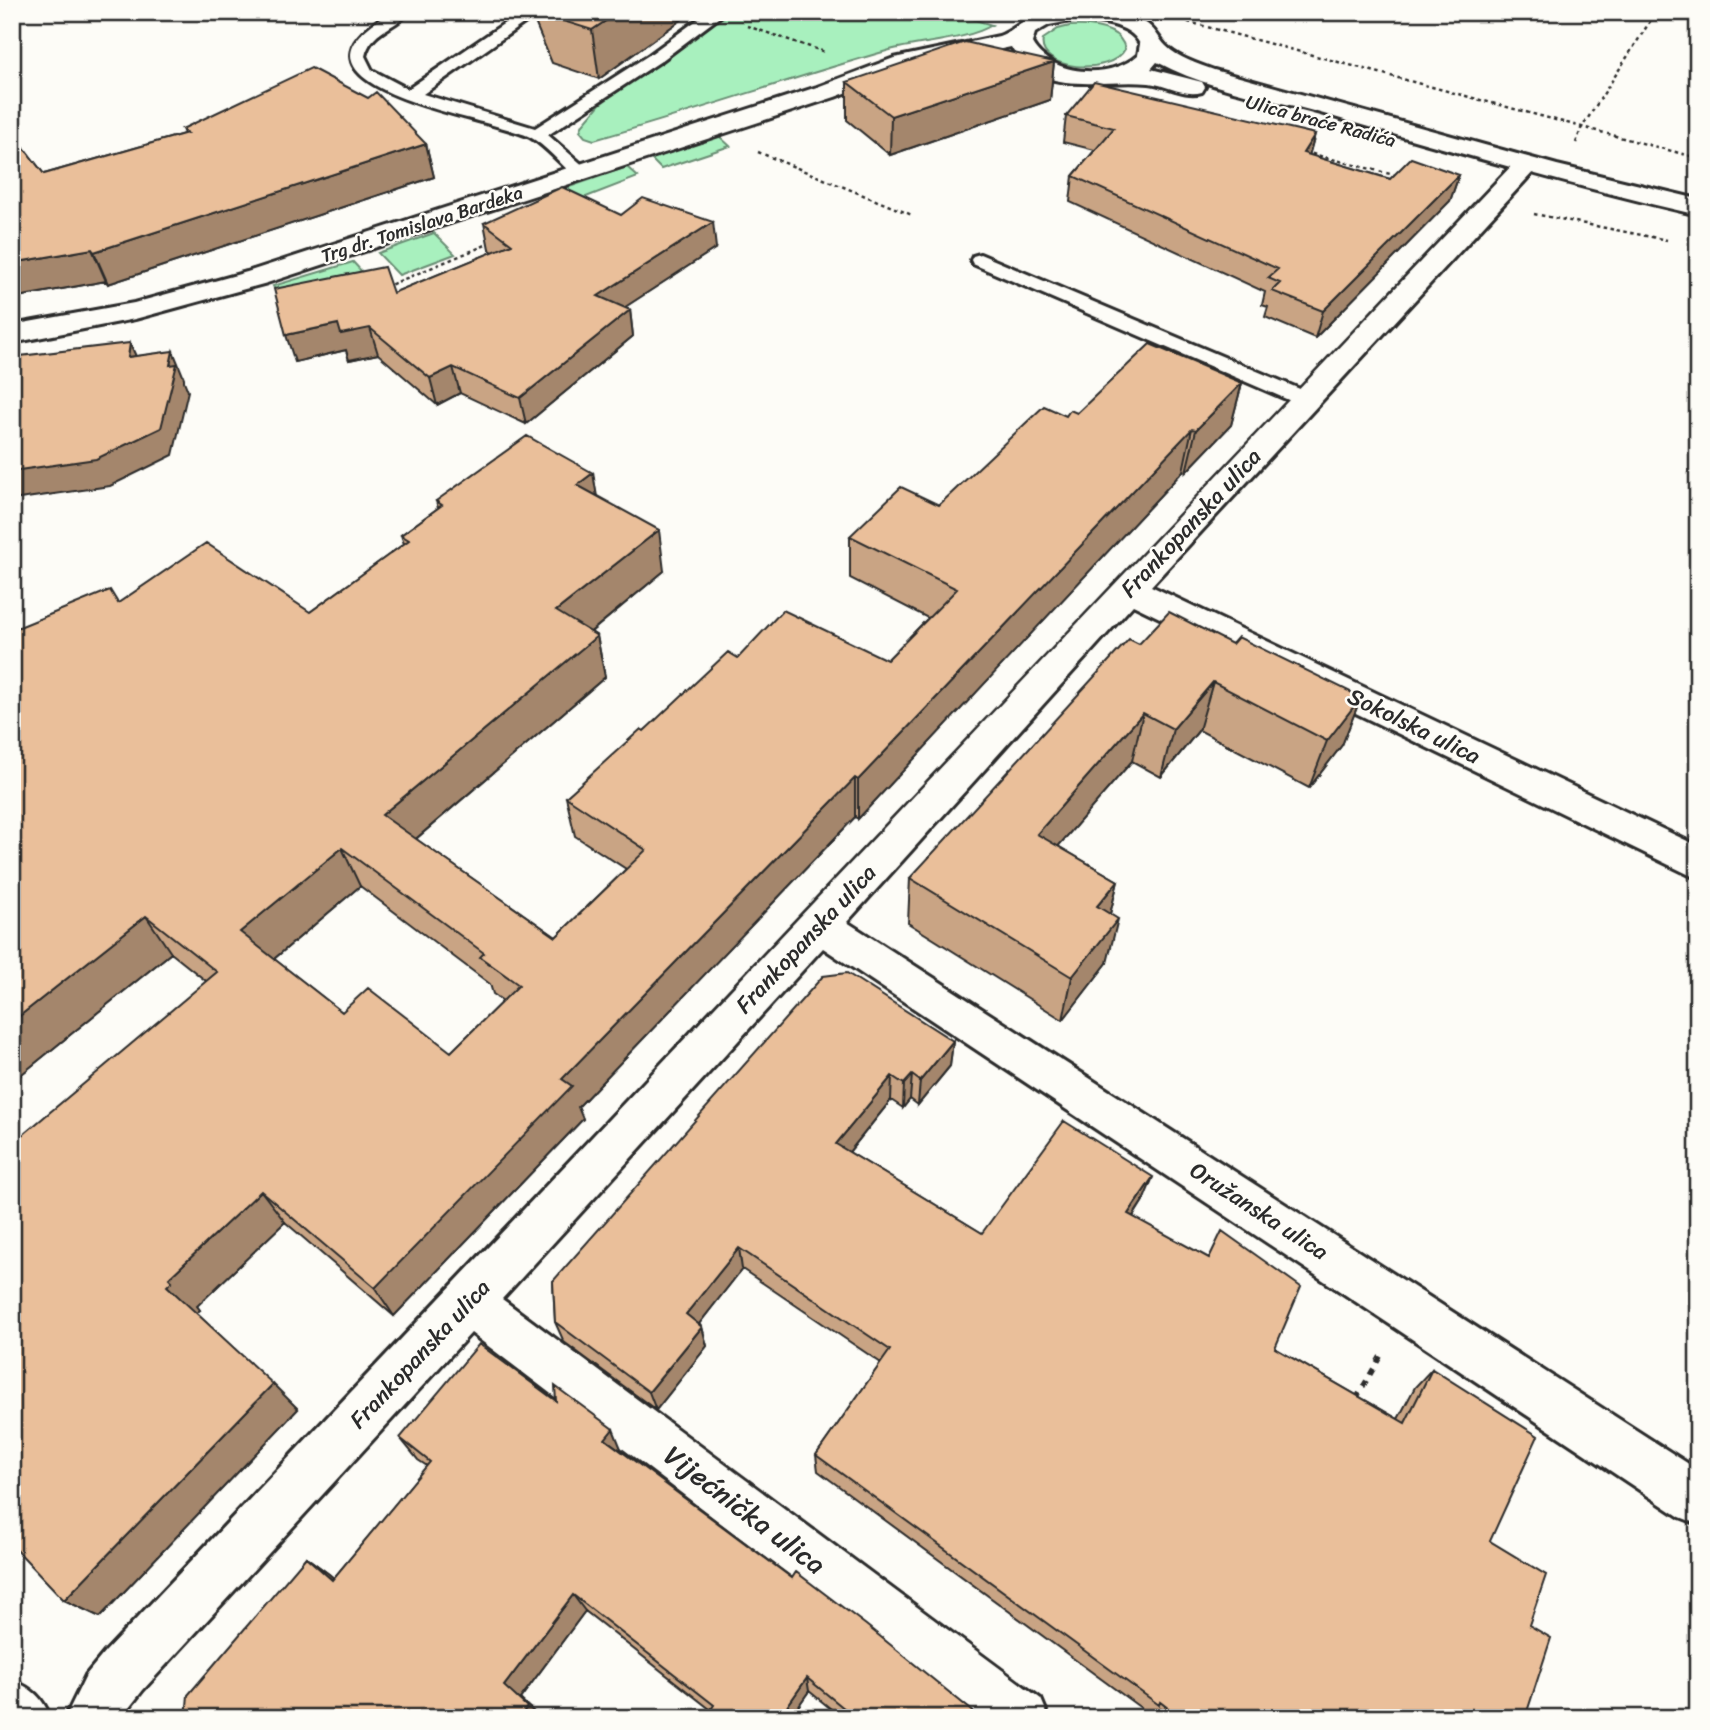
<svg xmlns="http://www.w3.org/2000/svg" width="1710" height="1730" font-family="Sriracha,sans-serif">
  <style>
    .green { fill: #a8f0be; stroke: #6a8e74; stroke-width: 2 }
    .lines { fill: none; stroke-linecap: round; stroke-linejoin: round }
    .lane-casing { stroke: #2b2b2b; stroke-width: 6 }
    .street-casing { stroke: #2b2b2b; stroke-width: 6 }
    .secondary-casing { stroke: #2b2b2b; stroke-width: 6 }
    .path-far1 { stroke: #2b2b2b; stroke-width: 2.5; stroke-dasharray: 3.5 3.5; stroke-linecap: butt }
    .path { stroke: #2b2b2b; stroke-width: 5; stroke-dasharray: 7 7; stroke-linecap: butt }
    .lane { fill: #fdfcf7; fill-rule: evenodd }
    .street { fill: #fdfcf7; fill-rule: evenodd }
    .secondary { fill: #fdfcf7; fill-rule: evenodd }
    .wall { fill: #c9a484; stroke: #2b2b2b; stroke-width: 2; fill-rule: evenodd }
    .shaded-wall { fill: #a4866c; stroke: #2b2b2b; stroke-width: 2 }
    .building { fill: #eabf9a; stroke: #2b2b2b; stroke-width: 2; fill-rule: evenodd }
    .labels { text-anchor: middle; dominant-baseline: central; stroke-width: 5; stroke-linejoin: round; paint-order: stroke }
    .far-street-label { font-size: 19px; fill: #2b2b2b; stroke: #fdfcf7 }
    .street-label { font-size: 23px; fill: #2b2b2b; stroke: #fdfcf7 }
    .near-street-label { font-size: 28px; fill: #2b2b2b; stroke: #fdfcf7 }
  </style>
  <rect width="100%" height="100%" fill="#fdfcf7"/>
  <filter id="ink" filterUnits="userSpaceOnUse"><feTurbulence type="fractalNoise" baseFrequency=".0143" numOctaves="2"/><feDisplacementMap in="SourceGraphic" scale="14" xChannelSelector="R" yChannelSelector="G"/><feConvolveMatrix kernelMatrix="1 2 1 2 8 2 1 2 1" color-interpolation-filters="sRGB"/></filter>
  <g filter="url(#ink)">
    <path class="green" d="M727,12H949L992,25C969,40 919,42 890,50C791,78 694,112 594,140L585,137L580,131L583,124L600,104Z
      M1070,26C1089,25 1120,26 1125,49C1111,76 1036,71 1043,39L1058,29Z
      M719,136L730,146L661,169L651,159Z
      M627,167L638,177L555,209L543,196Z
      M434,233L455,254L399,275L378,253Z
      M353,262L374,285L285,307L273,286Z"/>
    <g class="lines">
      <defs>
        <path id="lane" d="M391,12H410C394,29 371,31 365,56L372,70L408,89L521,12H540L423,94L535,128L649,55L708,12H726L661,61L548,135L586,168L589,172L586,176H574C561,164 545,145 530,137C486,116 261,88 391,12Z
          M980,254L1314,395L1317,400L1314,405H1300L973,264L971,260L973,256Z"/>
        <path id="street" d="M1526,157L1535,160L1539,165L1535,170L1151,586L1698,846V879L1133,605L847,922L1698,1470V1524L1680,1517L823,948L502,1299L1041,1699L1049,1718H977L471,1333L143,1690L121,1718H65L86,1675L105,1652C576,1155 1045,656 1517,160Z
          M12,1680C33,1689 42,1697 51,1718H12Z"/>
        <path id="secondary" d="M1042,12C1075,12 1115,6 1144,22C1155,28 1158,38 1166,46C1178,58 1198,64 1214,70L1557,165L1698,199V215C1572,186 1448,150 1324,114C1268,98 1209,90 1157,62L1151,69L1202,82L1205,87L1202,92C1184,97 1167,85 1149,83C1102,78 1039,99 1011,47L911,68L835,97L267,283L135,319L12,343V325L134,303L247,272L817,87L894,58L999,36C1015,30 1025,17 1042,12ZM1076,20C1096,21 1130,23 1140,44L1138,55C1111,80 1050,76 1032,43L1035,33L1049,25Z"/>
      </defs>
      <use href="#lane" class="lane-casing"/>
      <use href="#street" class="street-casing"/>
      <use href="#secondary" class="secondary-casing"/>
      <path class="path-far1" d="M925,12L941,17
        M1181,20L1698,158
        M747,26L825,52
        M1576,143L1581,129L1656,12
        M758,152L912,215
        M1305,152L1398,176
        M1534,214L1667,240
        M385,287L493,242"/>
      <path class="path" d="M1356,1399L1383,1352
        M1689,1550L1698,1556"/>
      <use href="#lane" class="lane"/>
      <use href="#street" class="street"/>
      <use href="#secondary" class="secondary"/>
    </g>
    <path class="wall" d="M532,12H692L599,79L552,63L534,20Z
      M1054,62L1050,100L890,155L847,120V82Z
      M1066,116L1315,134L1309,155L1390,179L1459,175L1450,201L1315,338L1265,317L1268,307L1262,305L1265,292L1070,202L1073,176L1095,150L1063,142Z
      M182,129L426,144L434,177L108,284L106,281L12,298V132L44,174L184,134Z
      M621,215L716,248L624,307L630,310L633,336L526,424L460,393L437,405L378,354L349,360L346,350L295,362L393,293L493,252L489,249L484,223Z
      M1242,383L1231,425L1186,472L1183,471L858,819L855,817L578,1107L583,1119L394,1316L285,1222L197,1306L200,1310L196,1313L298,1409L100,1617L64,1600L206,981L171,953L12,1082V630L118,603L310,612L404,544L401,535L438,508L436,501L593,473L596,495L664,571L591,632L597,636L605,677L416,839L556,937L626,869L575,836L566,797L644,731L738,658L887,660L928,618L850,578V536L939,505L1066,416ZM360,886L490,984L493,994L503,1001L451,1052L342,1012L274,959Z
      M1139,644H1232L1361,697L1342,745L1309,788L1199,730L1161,777L1132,761L1058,846L1118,881L1110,914L1107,963L1063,1020L908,923L910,878Z
      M953,1041L950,1066L918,1105L910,1099L903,1108L891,1100L849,1152L982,1233L1144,1199L1133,1217L1275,1348L1398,1419L1415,1387L1432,1369L1490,1541L1529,1625L1525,1718H1159L1151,1712L1149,1714L818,1471L816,1455L881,1363L742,1269L699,1324L702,1327L707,1346L656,1410L564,1342L555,1322L553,1281Z
      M400,1438L622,1451L981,1718H842L809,1691L790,1718H705L711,1710L585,1611L520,1699L540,1718H186L306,1557L334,1578L427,1466L418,1460Z"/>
    <path class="shaded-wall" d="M619,12H692L599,79L592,30Z
      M1054,62L1050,100L890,155L891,116Z
      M1315,134L1308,160L1303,153Z
      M426,144L434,177L108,284L94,252Z
      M1459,175L1450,201L1315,338L1323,311Z
      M713,222L716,248L602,322L598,296Z
      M92,249L106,281L12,298V263Z
      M630,310L633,336L526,424L520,398Z
      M338,324L370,328L378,354L349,360L346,350L295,362L286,335Z
      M130,343L142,370L128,357Z
      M173,351L184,378V381L188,391L173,455L110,486L12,500V471L170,365Z
      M453,367L460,393L437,405L430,378Z
      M1242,383L1231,425L1186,472L1196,430Z
      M1192,429L1183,471L858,819V780Z
      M593,473L600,515L577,485Z
      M659,530L664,571L565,653L556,611Z
      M597,636L605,677L398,854L382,815Z
      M1213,682L1199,730L1161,777L1173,729Z
      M1361,697L1342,745L1309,788L1327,741Z
      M1143,713L1132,761L1029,880L1037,834Z
      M855,778V817L578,1107L583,1119L394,1316L375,1288L562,1079Z
      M342,848L360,886L262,969L240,932Z
      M1118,881L1107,926L1097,906Z
      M146,916L171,953L12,1082V1022Z
      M1118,919L1107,963L1063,1020L1072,977Z
      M953,1041L950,1066L918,1105L920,1081Z
      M912,1075L910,1099L903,1108L904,1084Z
      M892,1076L891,1100L837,1167L836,1144Z
      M1153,1177L1144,1199L1120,1236L1128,1214Z
      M261,1191L285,1222L197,1306L200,1310L195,1314L167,1286L169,1278Z
      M739,1248L742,1269L691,1334L686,1314Z
      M702,1327L707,1346L656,1410L649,1392Z
      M273,1384L298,1409L100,1617L64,1600Z
      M613,1429L622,1451L605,1439Z
      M306,1557L329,1574L354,1597L332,1580Z
      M573,1595L585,1611L520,1699L540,1718H519L504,1686Z
      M807,1678L809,1691L790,1718H779Z"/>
    <path class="building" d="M543,12H619L592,30L544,15Z
      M965,42L1054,62L891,116L847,82Z
      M311,68L368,98L376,92L426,144L94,252L92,249L12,263V132L44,174L187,133L182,129Z
      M1094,82L1315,134L1303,153L1390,179L1411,158L1459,175L1323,311L1272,291L1280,283L1268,278L1278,269L1073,176L1114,128L1066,116Z
      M562,187L621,215L643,198L713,222L598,296L630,310L520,398L453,367L430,378L370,328L341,334L338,324L286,335L274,289L384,267L393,293L512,244L484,223Z
      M130,343L128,357L173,351L170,365L177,364L161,428L96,459L12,471V357Z
      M1150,344L1242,383L1196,430L1192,429L858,780L855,778L562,1079L572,1086L375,1288L261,1191L169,1278L172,1281L167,1286L273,1384L64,1600L12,1545V1144L217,972L146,916L12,1022V630L110,590L118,603L206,543L310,612L409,540L401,535L442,505L436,501L527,436L593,473L577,485L659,530L556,611L597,636L382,815L556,937L646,850L566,797L641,729L644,731L728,652L738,658L783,610L887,660L957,589L850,536L901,487L939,505L1044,406L1066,416L1070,410L1077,413ZM342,848L484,953L480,957L519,985L451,1052L368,988L342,1012L240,932Z
      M1169,612L1232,644L1238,637L1361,697L1327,741L1213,682L1173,729L1143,713L1037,834L1118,881L1097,906L1118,919L1072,977L910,878L1129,639L1139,644Z
      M847,973L953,1041L920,1081L912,1075L904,1084L892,1076L836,1144L982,1233L1064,1121L1153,1177L1128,1214L1209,1258L1222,1231L1301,1287L1275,1348L1405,1423L1432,1369L1538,1436L1490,1541L1546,1575L1529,1625L1551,1638L1525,1718H1181L1160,1702L1159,1705L816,1455L890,1350L739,1248L686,1314L702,1327L649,1392L555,1322L553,1281L823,976Z
      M479,1344L556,1401L555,1386L613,1429L605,1439L792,1578L796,1572L866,1625L981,1718H856L807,1678L779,1718H705L714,1705L573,1595L504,1686L527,1707L519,1718H186L188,1695L306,1557L332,1580L430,1462L400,1438Z"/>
  </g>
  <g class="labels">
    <g class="far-street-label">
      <text transform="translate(1321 121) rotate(15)">Ulica braće Radića</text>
      <text transform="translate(422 224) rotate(-18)">Trg dr. Tomislava Bardeka</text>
    </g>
    <g class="street-label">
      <text transform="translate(1191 523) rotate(-47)">Frankopanska ulica</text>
      <text transform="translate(1414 726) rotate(26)">Sokolska ulica</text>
      <text transform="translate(806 939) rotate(-47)">Frankopanska ulica</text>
      <text transform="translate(1259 1211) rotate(33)">Oružanska ulica</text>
      <text transform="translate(420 1354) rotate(-47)">Frankopanska ulica</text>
    </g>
    <g class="near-street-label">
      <text transform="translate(745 1510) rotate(37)">Vijećnička ulica</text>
    </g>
  </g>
  <rect width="1710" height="1730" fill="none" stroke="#fdfcf7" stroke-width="42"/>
  <rect x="21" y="21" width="1668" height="1688" fill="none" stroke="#2b2b2b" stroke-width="2.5" filter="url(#ink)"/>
</svg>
